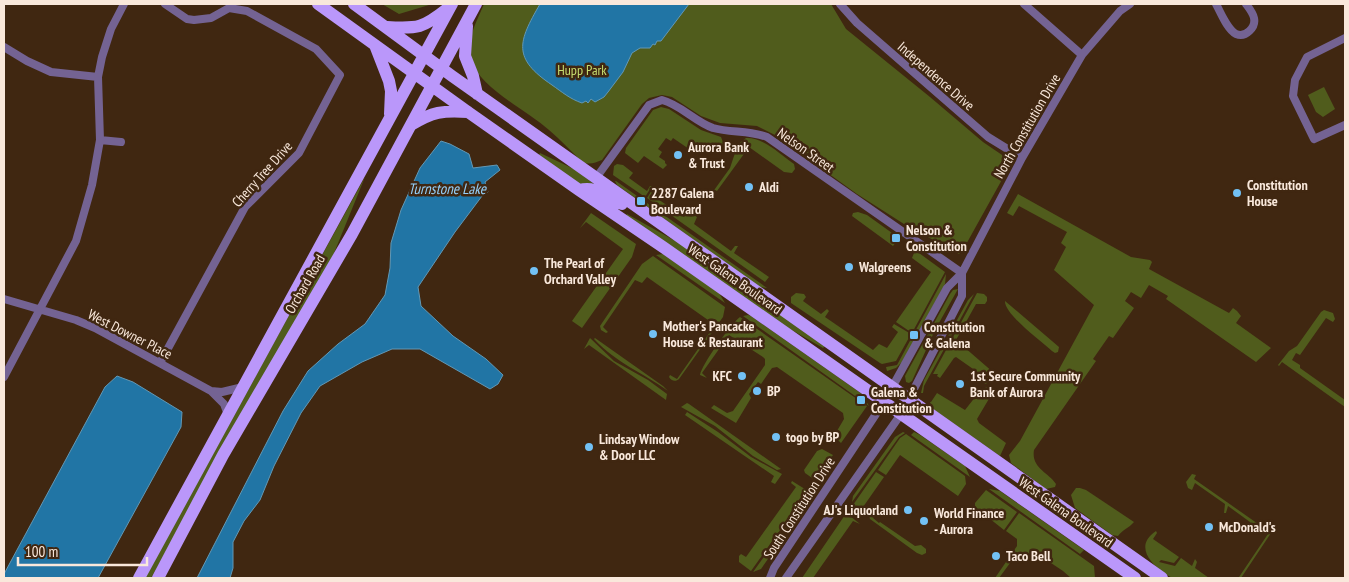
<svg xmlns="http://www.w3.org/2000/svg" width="1349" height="582" font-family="'PT Sans Narrow',sans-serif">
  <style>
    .green { fill: #505c1c }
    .water { fill: #2175a5; stroke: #6298b5 }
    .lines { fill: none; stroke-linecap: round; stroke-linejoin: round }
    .minor { stroke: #746393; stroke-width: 8 }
    .primary { stroke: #ba97fa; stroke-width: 12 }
    .poi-dot { fill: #72c1f5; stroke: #402711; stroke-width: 2 }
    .labels { text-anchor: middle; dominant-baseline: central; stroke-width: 5; stroke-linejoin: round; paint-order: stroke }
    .park-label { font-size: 14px; fill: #c7df71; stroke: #402711 }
    .street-label { font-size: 14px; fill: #f9e8db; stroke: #402711 }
    .poi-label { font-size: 14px; font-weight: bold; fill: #f9e8db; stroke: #402711; text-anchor: start }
    .water-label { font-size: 15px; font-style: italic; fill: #95cff8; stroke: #402711 }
  </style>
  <rect width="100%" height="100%" fill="#402711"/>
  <path class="green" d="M382,4H430L429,5L399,14Z
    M484,4H831L846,29L930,97L983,142L1005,157L1008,160L1009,167L964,248L959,254L904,224L857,194L775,135L757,126L720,123L701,116L672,97L662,95L649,98L642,104L602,160C595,163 589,165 582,162C571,151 561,140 549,130C526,110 480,88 470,59C465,41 478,19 484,4Z
    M1324,87L1335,109L1323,117L1316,112L1308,95Z
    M661,107L669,109L701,130L721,137L724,145L722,151L719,153H716L697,142L693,147L689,149L673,138L671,141L666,138L658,149L662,152L659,157L665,161V163L667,165L663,169L644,156L638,163L625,153L626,148L653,110Z
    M746,138C763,137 781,155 794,164L795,169L792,173L784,172L749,147L717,191L715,190L707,200L730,168L738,144Z
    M540,153L574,169L594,184H579L539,155Z
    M617,164L623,165L632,172L633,173L629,178L647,191L650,186H652L645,197L613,175L614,166Z
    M365,177L332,258L151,578H145Z
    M615,181H616L767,288L760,287L617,185Z
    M654,187L655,190L652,195L684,217L689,212L697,217L694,224L731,251L735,246H738L734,253L769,277L765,282L647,198Z
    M1018,194L1131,257L1150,260L1152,262L1149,269L1229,313L1233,308L1237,311L1241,316L1236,323L1271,348L1256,362L1166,299L1168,296L1149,285L1141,298L1131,292L1125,301L1134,308L1113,338L1109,336L1093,359L1096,361L1034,450C1031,468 1048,472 1056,484L1055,487L1046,489L1011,463L1009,455L1020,441L1094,305L1054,270L1066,247L1061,243L1067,232L1019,206L1013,216L1007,213Z
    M858,212L867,215L899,238L893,246L852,216L853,213Z
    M591,213L636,244L632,257L582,328L572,321L623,249L586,222L580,228Z
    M627,214L679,243L825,346L823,348L771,318L626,216Z
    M914,253H919L945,272L912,333L896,322L931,272L912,258Z
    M663,254L719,293L725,303L656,255Z
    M653,256L725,307L723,317L679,379C676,382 671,381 669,377L670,375L677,379L710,332L704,326L708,320L647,277L642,283L635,280L603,327L608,332L606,333L601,330L600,326L642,264Z
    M946,274L945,284L902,362L896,368L887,371L886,367L897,365Z
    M958,289L935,330L912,381L909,383L906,382L905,376L950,294L953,290Z
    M796,293L804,294L806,297L803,301L821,314L827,309L829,311L825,317L873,350L879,344L887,348L898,332L892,327L894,324L911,334L896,361L882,364L880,363L791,303V297Z
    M977,293L984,294L987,297V301L985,304H976L956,340L994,373L986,384L984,383L986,378L956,357L954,358L940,378L937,376L938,374H933Z
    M974,294L924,386L923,393H921L924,380L968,300Z
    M1005,301L1059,347L1058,352L1055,353L1052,351C1041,341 1004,314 1005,301Z
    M1324,310L1333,313L1335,319L1333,322L1326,318L1300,355L1296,353L1292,360L1300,365V368L1345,400V407L1282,362L1279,366L1278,365L1289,351L1297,346L1321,312Z
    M748,315L751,316L862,394L869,406L743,316Z
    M740,317L867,406L841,443L834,436L844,419L843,413L777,367L772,368L761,384L758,382L749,394L751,398L736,423L711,408L714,405L727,413L733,411L765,365V359L763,357L729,335L702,373L707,378L700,375C702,364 730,325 740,317Z
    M590,338L614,361L648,380L667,394L666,400L589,345L584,349Z
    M595,338L663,386L668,391C642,372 616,363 594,339Z
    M986,387L993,392L977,419L979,423L1006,443L1000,456L933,409L930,402H931L937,393L965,410L976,396H980Z
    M687,403L689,404L781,469L777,470L753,456L715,426L681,407Z
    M687,412L718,432L751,457L782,474L775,484L771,482L774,476L685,415Z
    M903,432L905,433L899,437L852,502L853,496L895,437Z
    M914,432L920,435L965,466L970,477L911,435Z
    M906,434L965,476L966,484L958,496L900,455L886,475L878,470L900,438Z
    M822,449L833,455L815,480L805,473L804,470L817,451Z
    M876,472L884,477L863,507L859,509H856L853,505Z
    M1192,474L1196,475L1194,479L1271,533L1241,578L1239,577L1268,534L1257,527L1252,533L1251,532L1250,522L1228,506L1226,513H1224L1225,504L1195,483L1192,490L1188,488L1186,482Z
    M792,481L808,491L751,571L739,562V556L741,554L746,557L796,487L791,483Z
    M1076,488H1080L1086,490L1134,522C1129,528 1122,530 1118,536L1112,535L1075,508L1071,495Z
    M989,489L1000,491L1084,550L1080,554Z
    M986,490L1017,512L1004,530L975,507V503Z
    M811,491L810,499L761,569L753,572Z
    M872,512L876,514L873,518L879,523L880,522L915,546L921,545L926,549V553L922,555L917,553L870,519L869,516Z
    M1019,513L1094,566L1095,578H1071L1063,571L1039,555L1013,559L999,578H995L1017,546V539L1006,531Z
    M845,515L850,516L860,524L853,521L813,578H802Z
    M1156,531L1157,533L1153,539L1179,557L1174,563L1161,560L1159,562L1175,566L1181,558L1192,566L1195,559L1197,562L1195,568L1209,578C1198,578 1184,581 1173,578C1170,577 1166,574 1163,572C1149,562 1135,545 1156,531Z"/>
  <path class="water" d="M540,4H689L661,41H657L655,45L653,44L650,48H640L632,53L623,72L608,92L604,97L595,102L591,99L588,103L586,101L582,103C570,99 562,92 552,85C512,58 518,42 540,4Z
    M441,141L450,144L469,154L473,168L497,165L500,170L485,182L488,192L482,196L455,232L418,287L421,306L453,336L486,359L503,375L498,384L490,389L420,349H392L362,362L320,386L301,413L274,466L260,500L244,521L233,542V568L230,578H197L283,411L308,371L338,344L365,324L385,295L390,268L391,243L401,210L420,168Z
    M117,376L133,382L182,412L181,427L98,578H4V574L105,387Z"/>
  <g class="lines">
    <path class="minor" d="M840,4L857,23L988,137L1022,158
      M1024,4L1082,55
      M1216,4C1221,13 1227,29 1236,34C1246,38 1256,27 1254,18C1253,13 1249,8 1246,4
      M1345,38L1307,57L1295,80L1293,96L1314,139L1345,125
      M4,47L27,61L51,72L98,77
      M100,140L121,142
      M596,178L649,105L662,100C681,105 694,121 713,128C731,133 749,130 767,137L962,273
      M4,299L76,320L95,328L211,391L224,404L228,415
      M160,363L245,207L299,153L340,75L316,49L247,11L229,8L211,18L194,20L187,19L165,4
      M4,377L76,241L92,185L100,140L98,77L102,57L111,29L124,4
      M211,391L222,392L243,387
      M770,578L774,568L884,402L947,288L962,273L1022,158L1082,55L1120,11L1130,4
      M786,578L901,414L962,296V273"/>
    <path class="primary" d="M318,4L468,112L579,190L663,247L1135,578
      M354,4L452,76L1162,578
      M467,26L465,56L473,76L477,94
      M387,27C418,29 423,28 447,9
      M375,45L389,81L391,91L390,114
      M411,125C432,112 443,110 468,112
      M579,190C600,185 604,200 622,204
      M139,578L452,4
      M158,578L223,455L352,234L476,4"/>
  </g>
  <g class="poi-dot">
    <circle cx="678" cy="155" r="5"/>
    <circle cx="749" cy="187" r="5"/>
    <circle cx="1237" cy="193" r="5"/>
    <rect x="636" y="196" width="10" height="10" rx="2.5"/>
    <rect x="891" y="233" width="10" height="10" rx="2.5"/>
    <circle cx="849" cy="267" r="5"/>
    <circle cx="534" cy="271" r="5"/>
    <circle cx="653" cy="334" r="5"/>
    <rect x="909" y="330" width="10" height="10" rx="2.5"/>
    <circle cx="742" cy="376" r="5"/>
    <circle cx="960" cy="384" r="5"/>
    <circle cx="757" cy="391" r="5"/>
    <rect x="856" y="395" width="10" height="10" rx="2.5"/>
    <circle cx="776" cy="437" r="5"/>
    <circle cx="589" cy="447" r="5"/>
    <circle cx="908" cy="510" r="5"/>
    <circle cx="924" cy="521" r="5"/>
    <circle cx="1209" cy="527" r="5"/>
    <circle cx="996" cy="556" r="5"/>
  </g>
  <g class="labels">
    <g class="park-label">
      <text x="582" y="70">Hupp Park</text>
    </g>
    <g class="street-label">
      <text transform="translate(936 76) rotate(41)">Independence Drive</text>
      <text transform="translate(1027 126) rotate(-60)">North Constitution Drive</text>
      <text transform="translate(806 150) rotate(35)">Nelson Street</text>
      <text transform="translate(262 174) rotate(-48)">Cherry Tree Drive</text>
      <text transform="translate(735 279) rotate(35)">West Galena Boulevard</text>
      <text transform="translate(305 284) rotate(-60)">Orchard Road</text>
      <text transform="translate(130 334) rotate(27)">West Downer Place</text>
      <text transform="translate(799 508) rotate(-57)">South Constitution Drive</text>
      <text transform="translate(1066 512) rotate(35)">West Galena Boulevard</text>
    </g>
    <g class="poi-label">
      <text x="688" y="147">Aurora Bank<tspan x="688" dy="16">&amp; Trust</tspan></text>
      <text x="1247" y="185">Constitution<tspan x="1247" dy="16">House</tspan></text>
      <text x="759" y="187">Aldi</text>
      <text x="651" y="193">2287 Galena<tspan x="651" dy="16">Boulevard</tspan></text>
      <text x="906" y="230">Nelson &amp;<tspan x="906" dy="16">Constitution</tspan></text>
      <text x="544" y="263">The Pearl of<tspan x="544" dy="16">Orchard Valley</tspan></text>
      <text x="859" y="267">Walgreens</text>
      <text x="663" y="326">Mother's Pancacke<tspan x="663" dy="16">House &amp; Restaurant</tspan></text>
      <text x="924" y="327">Constitution<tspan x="924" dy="16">&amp; Galena</tspan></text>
      <text x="732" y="376" text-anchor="end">KFC</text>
      <text x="970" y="376">1st Secure Community<tspan x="970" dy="16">Bank of Aurora</tspan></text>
      <text x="767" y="391">BP</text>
      <text x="871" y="392">Galena &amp;<tspan x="871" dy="16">Constitution</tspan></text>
      <text x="786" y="437">togo by BP</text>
      <text x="599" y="439">Lindsay Window<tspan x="599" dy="16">&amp; Door LLC</tspan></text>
      <text x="898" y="510" text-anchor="end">AJ's Liquorland</text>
      <text x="934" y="513">World Finance<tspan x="934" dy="16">- Aurora</tspan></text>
      <text x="1219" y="527">McDonald's</text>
      <text x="1006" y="556">Taco Bell</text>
    </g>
    <g class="water-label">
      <text x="447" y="188">Turnstone Lake</text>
    </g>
  </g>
  <rect width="1349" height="582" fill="none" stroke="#f9e8db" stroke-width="10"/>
  <path d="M18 557v8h129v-8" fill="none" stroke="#f9e8db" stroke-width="2.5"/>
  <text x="25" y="557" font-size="15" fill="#f9e8db" stroke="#402711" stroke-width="4" paint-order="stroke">100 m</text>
</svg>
